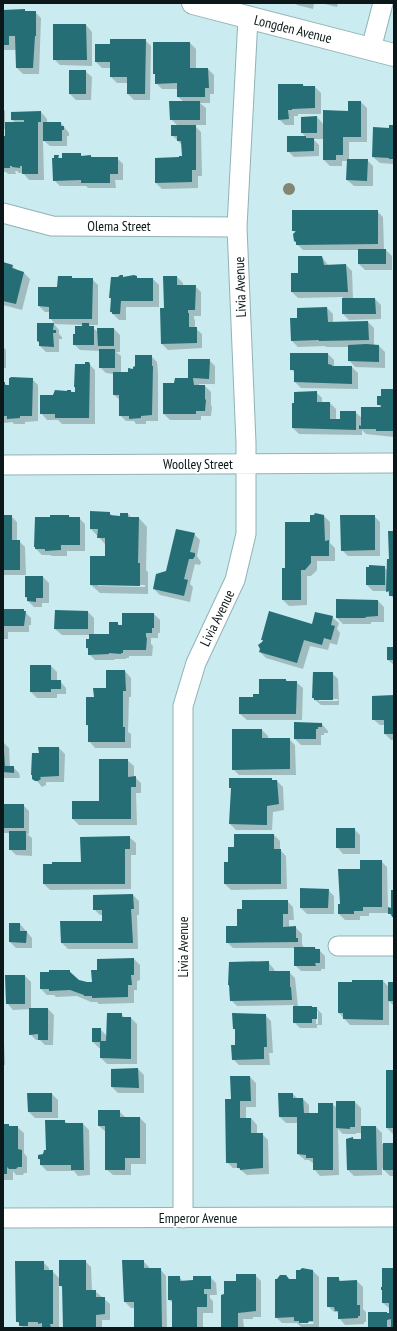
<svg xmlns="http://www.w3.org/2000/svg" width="397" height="1331" font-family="'PT Sans Narrow',sans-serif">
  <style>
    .shadow { fill: #0003; fill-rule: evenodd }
    .building { fill: #256e75 }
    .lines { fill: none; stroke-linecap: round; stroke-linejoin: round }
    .minor-casing { stroke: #92b2b5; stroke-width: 21 }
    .tertiary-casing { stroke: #92b2b5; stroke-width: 24 }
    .minor { stroke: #fff; stroke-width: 19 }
    .tertiary { stroke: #fff; stroke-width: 22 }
    .tree { fill: #828673 }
    .labels { text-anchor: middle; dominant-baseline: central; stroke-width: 3.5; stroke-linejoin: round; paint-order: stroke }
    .street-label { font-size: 14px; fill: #0b1718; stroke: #fff }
  </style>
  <rect width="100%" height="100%" fill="#caebef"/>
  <path class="shadow" d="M295,3H314L313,9L297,5Z
    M321,3H338L337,7Z
    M24,10L26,12H35L41,18L39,74H23L17,68L16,50H3V11Z
    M86,25L92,32V66L60,65L54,59Z
    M145,40L151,46L150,100H134L128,94V83H117L111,77V68H102L96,62L111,44Z
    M190,43L196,49V69H208L214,75V94H210V103H200L206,108V125H194L201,132L202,176H198V188L162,189L156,183L183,157V146L172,135L178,126L171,119L184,102L178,97V89H162L156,83V75L154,73Z
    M85,71L92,77L91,100H76L70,94Z
    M279,85H303L305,87H315L321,93V114H298V116H294V125H285L279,119Z
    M361,102L367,108V142H349V160H367L373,166V186H354L347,180L348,161H342V166H330L324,160V139H313L319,145V156L294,157L288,151V137H306L302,133L317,117L324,125L349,112Z
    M3,109L5,111V123H16L12,120L41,112L47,119V123H61L69,133V136H67V146H50L43,140L44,180H29L23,173H19L17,171H15L16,174H8L6,172H3V137H6V129H3Z
    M394,126V164L380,163L373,157L390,129Z
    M80,154L83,157L91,156L92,158H117L123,164V180H115L116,188H88L86,186H60L54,180L58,156L60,159Z
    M377,211L383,217L384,250H386L392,256V270H365L359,264V250H303L297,244L296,233L293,230Z
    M322,257L328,265H346L352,271L353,299H375L381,305V319L349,320L343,314V297L298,298L292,292Z
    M3,263L12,266L18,271L24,273L30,279L22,310L3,305Z
    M122,276L124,278L138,279H153L159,285V307H126V320H119L111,312L112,299L110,298L119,278Z
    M71,277L74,279H92L98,285V325H89L98,332L114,329L120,335V352H116L121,356V373H129L151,356L157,362L158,373V421H146V424H136L134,421H126L120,415V400L114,395V374L106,373L100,367V351L80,350L74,344L76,335L83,327V325L54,324L59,330V334L62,337V339H59V352H46L40,346L38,324H55L50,318V312H45L39,306V288H58Z
    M177,277L183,283V286H195L201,292V316H194V319L195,320V328L202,334V348L168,350L162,344L165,309Z
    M327,308L333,314V323L368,322L374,328V346H379L385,352V368L355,367L349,360V347H326L325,346L298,347L292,341L298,319Z
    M3,347L6,350V368H3Z
    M328,354L334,360V367H352L358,373V389L301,388L295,382V373L291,369Z
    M209,360L215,366V384H199V386H205L211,392V405L212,407L211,416H201V420H170L164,414L175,384L189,379Z
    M88,363L95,370V424H62L58,420H47L41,413L54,396L71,391L73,393H76L75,387L86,365Z
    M32,379L38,385V421L25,422V424H14L12,422L5,423L3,422V382L8,386Z
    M394,390V437L366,434L362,430V435L299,434L293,428L316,392L322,398V403H330L336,409V420H341L355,412L362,418L381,408L378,404L382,397Z
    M109,513L113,516L121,517L128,514L132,518H139L147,527L146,570L148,572V594L100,593L91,585L106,557V545L91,529ZM98,584L145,585V587L98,586Z
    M3,516H11L17,522V541H19L25,547L26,575H3Z
    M69,516L71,518H79L85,524V551H67V556H52L50,555H42L36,549Z
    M324,516L330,522V543L335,548V561H317V570L311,576H307V605L289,606L283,600L286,568L311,523Z
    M374,516L380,522V556H348L342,550Z
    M394,532V599L387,591H373L367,585V568L384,567L388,571Z
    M194,534L200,540L197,556L201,562L200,565L195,564L190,584L193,587L190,602L160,595L154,589Z
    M26,577H43L49,583V603H42V607H34L28,601L26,597Z
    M337,600L378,601L384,607V622H371V624H343L337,618Z
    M3,610H23L31,618V625H29V632H8V639H3Z
    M88,612L94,618V635H110L117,623L120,626L154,614L160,620V633H158V638H151V644L153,646L152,656H129V658H126V659H115L114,660H95L89,654V650L87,648L90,640V635H62L55,629Z
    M332,617L339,623L337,629L340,633L337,645L330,643L328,650L310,646L303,669L266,658L260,652Z
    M394,648V665L388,660Z
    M31,666H51L57,672V681H60L66,688V694H57V698H37L31,692Z
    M125,671L131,678V697H129L128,732L131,734V748H95L89,741V727L87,725L95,698Z
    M332,673L338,679L339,705H321L313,698ZM319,699H338V701H319Z
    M286,680L288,682H296L303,688L302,720H247L240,714L254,698Z
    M394,696V740H391L385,734V725H380L373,719Z
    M322,724L328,731V733H324V735H321V745H301L295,739Z
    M233,730H262L268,736V739H289L295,745L296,775H239L233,769Z
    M3,742L9,748L10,767H13L19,773L20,778H3Z
    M59,748L65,754L64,782H46V785L42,787L32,775L40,754Z
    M127,760L134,766V777H135L141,783V793H136L137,825H79L73,819L100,802Z
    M271,779L273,781H277L283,787L284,810L273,812L272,830H236L230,824L232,789L230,787Z
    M23,805L29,811V834H27L32,838V856L16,855L10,849V833H3V808Z
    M354,829L360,835V854H343L337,847Z
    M274,835L280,841V850L286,856L287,889L231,890L225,884L229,863L235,848Z
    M129,837L136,843V855H131V889L50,890L44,884Z
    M381,861L387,867L388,908L392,909L394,891V918L389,913H369V916H360V920H345L339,914L341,905L361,870Z
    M328,890L334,896V914H307L301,908Z
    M133,895L139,901V915H137L138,949H68L62,943L61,922H103V915H100L94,909Z
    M287,901L293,907L294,920H289V928H296L302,934V944L304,948H315L319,950L325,956V969H321V971H301L295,965V948H233L227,942L238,927Z
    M20,924L32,938V948H16L10,942Z
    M134,959L140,965V980L137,981V990H134V1003L99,1004L97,1002H91L77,996L56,997L54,995H47L41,989L69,971L77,979L83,983H93L98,971Z
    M268,962L274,969L275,972H289L295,978L298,1007L316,1008L322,1014V1025H317V1028H300L294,1022V1005L237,1006L231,1000ZM316,1011H318V1024H316Z
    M25,976L31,982V1009H48L54,1015L53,1045H45L40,1040H36L30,1034V1009L13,1010L7,1003Z
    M383,981L389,987L394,983V1006L389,1001V1025H350L339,1013Z
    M121,1014L125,1018H131L137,1024V1064H107L101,1058V1048H99L93,1042L100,1029L107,1036Z
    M265,1015L271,1021L273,1053H269L270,1065H239L233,1059L236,1046V1031L234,1028Z
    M3,1041L4,1043L5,1065H3Z
    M138,1069L144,1075V1093H118L112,1087Z
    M394,1071V1134H393L387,1128Z
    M250,1077L256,1083V1107H246V1119L251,1118L257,1125V1134H262L268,1140L269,1174L247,1175L238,1168H233L227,1162L232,1100Z
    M52,1094L58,1100V1118H35L29,1112Z
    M293,1094L298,1099H303L309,1105V1114H319L332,1104L337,1108L355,1102L361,1108V1127H376L382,1133V1144H394V1176H390L382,1168V1175L354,1176L348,1170L347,1140L353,1138L355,1140H362V1133H356V1134H343L338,1129L339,1175L320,1176L314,1169V1164L309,1160H305L298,1154V1123H286L280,1117Z
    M119,1111L125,1117L140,1118L146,1124V1164H131V1175H113L106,1169V1132L99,1126Z
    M64,1121L68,1124H83L89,1130L90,1175L78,1176L74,1171H47L41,1165V1161L39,1159L47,1151Z
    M3,1125L17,1127L24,1133V1153L27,1157V1173H24L23,1175H16L13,1171V1180H3Z
    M85,1261L91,1267L92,1291H95L110,1304V1320H102V1328H65L63,1288L59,1284V1328H23L17,1321L43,1262L49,1268V1271H52L60,1279Z
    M143,1261L149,1267V1269H160L166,1276L167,1328H135V1308H131L125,1302Z
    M394,1269V1328L392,1326V1328H369L388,1314H390V1309L383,1303Z
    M309,1271H313L319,1277V1327L306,1328L301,1327L297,1323H282L276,1317L290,1280H297ZM299,1322H314L313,1324H301Z
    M255,1275L261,1281V1317H253V1319H243L244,1328H222L225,1295L237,1282Z
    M169,1277H179L184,1282L194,1281L210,1277L216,1283L217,1295H210V1298L213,1301V1313H203V1328H173V1303L169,1300Z
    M3,1278L4,1279V1322H3Z
    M338,1278L342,1282L357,1281L363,1287V1309L366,1312V1322H364V1324L345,1325L339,1318V1314L337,1312H334L328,1306Z"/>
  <path class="building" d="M25,9V11H36V36H35L33,68H16L15,36H9V45H3V10Z
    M53,24H86L87,60H53Z
    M110,39H146L145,94H127V77H110V62H95V44H110Z
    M153,42H190V68H208L209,88H205V97H177V83L155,84V74H153Z
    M69,70H86V94H69Z
    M278,84H303V86H315V108L292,109V110H288L289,119L278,120Z
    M169,101H200V120H170Z
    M348,101H361V137H343V155H336V160H323V110L348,111Z
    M41,111V122H38V174H22V166H20V168L12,167V166H10V168H3V136H5V122H24V120H11V112Z
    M317,116V133H301V117Z
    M43,122H61V126H64V130H62V141H43Z
    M171,125H196V170H192V182L155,183V158L179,157V156H182L181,141H177V136H171Z
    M389,125H394V159H389V158L372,157L373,127L389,128Z
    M287,136H306V138H314V151L287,152Z
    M62,153H81V156L91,155V157H118V174H110V183H81V180L53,181L52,158H54V155H59L58,158H62Z
    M347,159H368L367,181L346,180Z
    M292,210H378V244L296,245V242L294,241L293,234L296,231H292Z
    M358,249H386V264H358Z
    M298,256H322L324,265L346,264L348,292H291V273H298Z
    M3,262L13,265L12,268L24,272L16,304L3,301Z
    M120,275H123V277L134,275L137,276V278H153V301H121L120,314H112V312H110L111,298H109L111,277H118Z
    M58,276H72V278H93L92,319H49V307L38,306V287H57Z
    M163,276H177V285H196L195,310H188V313H189V327H197V343L161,344L160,308H164Z
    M342,298H375L376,314H342Z
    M327,307L328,322L368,321L369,340L319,341V340L291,341L290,318H297V308Z
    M37,323H54L53,330H56V333H53L54,347L39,346V342L37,341Z
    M82,323H89V326H94V345H73V334H75V326H82Z
    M97,328H114V346H98Z
    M366,344L379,345V362L348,361V345Z
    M99,349H115V368H99Z
    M290,353H328V364L332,365V366H352V384L294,382V370H290Z
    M135,355H152V366H153L152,415L141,416V418L129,419V416H119V395H113V372H128V368L133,369V367L135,366Z
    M188,359H210L209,379L193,378L194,385H205V399L206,400L205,411H196V414H163V383H174L175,378H188Z
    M85,362H89L90,364L89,418H55V414H40V395H53L55,390L67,391V390H71V392H75V387H74L75,364H85Z
    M11,377L33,378L32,416H20V418L7,419V416H3V382H5V385H9V378H10Z
    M381,389H394V431H376V429H359V425L361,426V407H381V405H377V396H381Z
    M317,391V402H330V419H340V411H356V430L292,428V403H294V392Z
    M90,511L110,512V515L120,516V513H128V517H139L138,563H140V586L90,585V556H105V538H97L98,529H90Z
    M315,513L324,515L325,541L329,540V556H311V563L305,570H301V600H282V568H285V522H310V515H314Z
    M3,515H12V540H20V570H3Z
    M50,515H69V517H80V545H61V550L45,551V549H35V547H34L35,517H50Z
    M340,515H375V550L341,551Z
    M176,529L195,533L190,552L195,553V556L193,559H189L184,579L188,580L184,596L153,589L156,574L166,571Z
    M388,531H394V596H389V591L386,592L387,559H389Z
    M369,565L385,566V585H366V567H369Z
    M25,576H43V598H36V602L27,601V597H25Z
    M336,599L378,600V616L365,617L366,618H336Z
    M3,609H24V611H26L24,626H3Z
    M55,610L88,611V629H54Z
    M269,611L312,624L315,612L333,616L331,625L335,626L331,640L324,638L322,645L304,640L297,663L259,652L260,649L258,645L262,642L263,640H261Z
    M122,613H154V628H152V633H146V637L147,638L146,650H123V653H121V654L109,653V654L88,655V648H86V639H89V634H109V622H118V625H122Z
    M387,647H394V660H387Z
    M30,665H51V680H61V689H51V692H30Z
    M106,670H125L126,691H123V727H125V742H88V725H86V697H94L93,688H106Z
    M313,672H333V700H314V698H312Z
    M259,679H286V681H297L296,714H239V697H253V694H259Z
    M394,695V734H384V720H372V696Z
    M294,722L322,723V727H318V729H316V739H294Z
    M232,729H262V738H290V769L232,770Z
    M38,747H59V776L40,777L41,779L38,781H35L32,779V775H31L32,753H39Z
    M3,751H4L5,766H14V773L3,772Z
    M99,759H128V777L136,776V787H131V819H72V801H99Z
    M229,778H272V780H277L279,804L267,806V825L229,824L231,788H229Z
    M3,804H24V828H3Z
    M336,828H355V848H336Z
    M9,831H26V850H9Z
    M234,834H274V849H281V884H224V862H228V847H234Z
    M130,836V849H125V884H43V864H52V862H81L80,837Z
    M360,860H382V907H363V911H354V914H338V904H340L338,869H360Z
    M300,888L329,889L328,908H300Z
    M391,890H394V917H392L391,914H388V907L391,908Z
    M133,894L134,909H131L133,943H61L60,921H102V910H93V895Z
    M242,900H288V914H283V927L296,926V938H298V942L226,943V926H237V909H242Z
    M9,923H20V931H27L26,943L9,942Z
    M294,947H315V949H320V963H315L316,966H294Z
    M134,958V975H131L132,985H128V997L92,998V996H84V995L70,990L49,991V989H40V972H49V970H70V972L79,980L87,982H92L91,970H97V959Z
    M269,961V971H290V987H291L292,1000L230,1001L229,985H228L229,962Z
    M5,975H25V1004H6Z
    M352,980H383V1020L343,1019V1013H338V982H352Z
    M388,982H394V1001H388Z
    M293,1006H312V1007H317V1019H312V1023H293Z
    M29,1008H48V1040H38V1034L29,1035Z
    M107,1013H122V1017H131V1059L100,1058V1042H92V1028H101V1041H106Z
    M232,1013L266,1014L267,1047H264V1059L232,1060L231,1045H235V1029H233Z
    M138,1068L139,1088L111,1087V1069Z
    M386,1070H394V1128H386Z
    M230,1076H250L251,1101H240V1118H251V1133H263V1168L240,1170V1168H237V1163H226L225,1099H231Z
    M27,1093H52V1112H28Z
    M278,1093H293V1098H303L304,1113H318V1103H333V1170H313V1158H306V1155L297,1154V1117H279Z
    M336,1101H355V1127H350V1129L336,1128Z
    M98,1110H120V1117H140V1158H125V1170H105V1126H98Z
    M45,1120H65V1123H83L84,1170H71V1165H40V1159H38V1155L43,1154L44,1150H46Z
    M3,1124H9V1126H18V1149L22,1150V1167H18L16,1169H9L7,1167V1174H3Z
    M361,1126H376L377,1170H347L346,1139L353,1137V1139H361Z
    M383,1143H394V1170H383Z
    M59,1260H86V1290H96V1297H105V1314L96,1315V1328H63L62,1286H59Z
    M122,1260H144V1268H161L162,1328H134V1302H124Z
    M15,1261H44V1270H53V1324H50L51,1328H42V1323L38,1324V1322H28V1326H19V1322H16Z
    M302,1268L313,1270V1321H309L308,1323H299V1321H294V1317L275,1318V1279H277L280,1275H286L289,1279H296V1270H300Z
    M382,1268H394V1327H391V1319L387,1320V1328H368V1312H387V1313H389V1303H382V1290H381V1287H382Z
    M236,1274H256V1311L238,1313V1328H221V1295L224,1294V1281H236Z
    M168,1276H180V1281L193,1280V1276H211V1289H204V1294H207V1307H197V1328H172V1300H168Z
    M327,1277H339V1281L357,1280V1305H360V1316H358V1318L338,1319V1311H335L334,1307H327Z"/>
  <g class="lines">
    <defs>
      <path id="minor" d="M371,49L383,3
        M3,213L52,226L237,227
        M3,465L394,463
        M338,946H394
        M3,1218L394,1217
        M183,1218V706L196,663L235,580L246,534V443L237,227L248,18"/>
      <path id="tertiary" d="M193,3L394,55"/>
    </defs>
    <use href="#minor" class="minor-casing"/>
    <use href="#tertiary" class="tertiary-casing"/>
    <use href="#minor" class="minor"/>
    <use href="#tertiary" class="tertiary"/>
  </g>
  <circle class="tree" cx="289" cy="189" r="6"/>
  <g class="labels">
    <g class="street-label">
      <text transform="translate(293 29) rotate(14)">Longden Avenue</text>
      <text x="119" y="226">Olema Street</text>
      <text transform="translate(240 287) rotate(-92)">Livia Avenue</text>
      <text x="198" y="464">Woolley Street</text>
      <text transform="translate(217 618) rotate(-64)">Livia Avenue</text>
      <text transform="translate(183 947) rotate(-90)">Livia Avenue</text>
      <text x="198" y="1218">Emperor Avenue</text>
    </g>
  </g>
  <rect width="397" height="1331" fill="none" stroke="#0b1718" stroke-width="8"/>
</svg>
